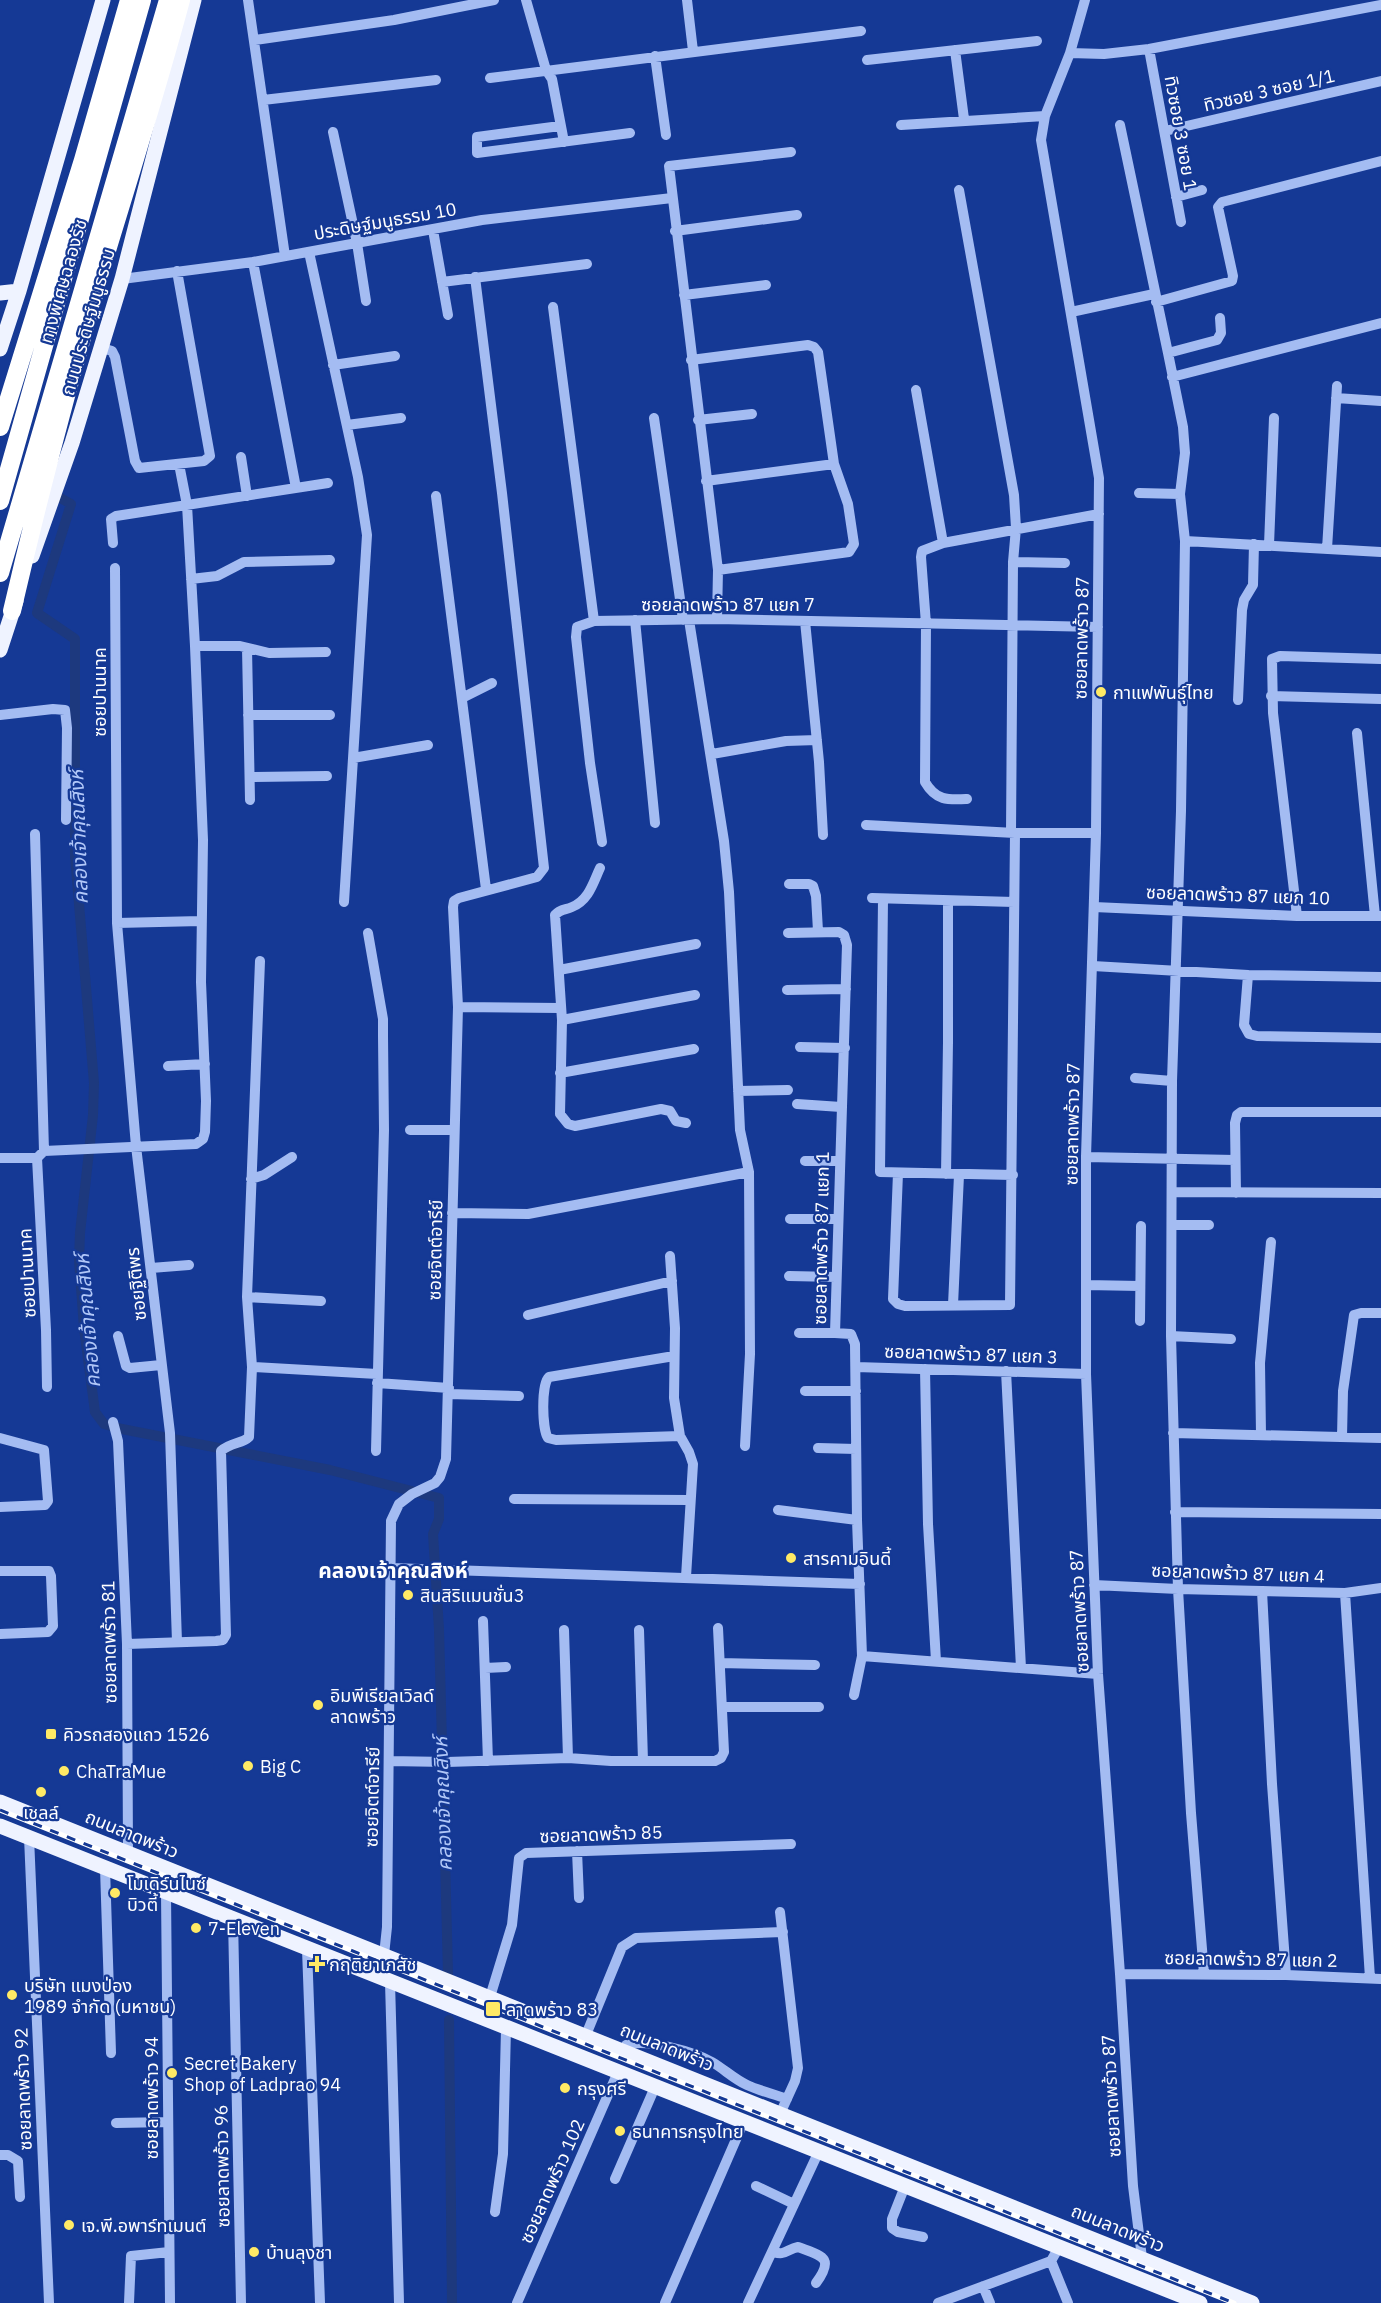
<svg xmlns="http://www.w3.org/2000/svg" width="1381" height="2303" font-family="'IBM Plex Sans','Noto Sans Thai',sans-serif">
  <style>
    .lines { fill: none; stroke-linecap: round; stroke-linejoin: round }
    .canal { stroke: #1d397e; stroke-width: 10 }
    .minor { stroke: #a4bcf2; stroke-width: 10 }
    .major { stroke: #eff3ff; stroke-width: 15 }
    .highway { stroke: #fff; stroke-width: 18 }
    .rail-casing { stroke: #fff; stroke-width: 5 }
    .rail { stroke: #153995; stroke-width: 3; stroke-dasharray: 9; stroke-linecap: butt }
    .poi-dot { fill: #ffea65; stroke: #153995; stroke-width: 2 }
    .labels { text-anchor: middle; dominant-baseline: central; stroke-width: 4.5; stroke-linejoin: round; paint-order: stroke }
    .street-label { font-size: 18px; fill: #fff; stroke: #153995 }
    .poi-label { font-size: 18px; fill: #fff; stroke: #153995; text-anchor: start }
    .water-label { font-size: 20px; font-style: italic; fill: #b1c7f8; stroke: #153995 }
    .quarter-label { font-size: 21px; font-weight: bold; fill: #fff; stroke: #153995 }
  </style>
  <rect width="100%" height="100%" fill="#153995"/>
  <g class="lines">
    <path class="canal" d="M48,491L71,504L37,613L75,639V856L94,1083L93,1115L80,1233L79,1260L84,1328L95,1412L104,1424L122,1429L330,1470L439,1498V1519L433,1534L439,1629L448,1973
      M449,2020L452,2303"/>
    <path class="minor" d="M248,0L285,256
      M526,0L546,70L552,79L564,142
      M687,0L693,51
      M1085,0L1070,53L1045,116L1041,140L1099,478L1096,833L1086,1157V1374L1098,1674L1120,1974L1133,2186L1142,2258
      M255,40L394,20L494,0
      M1149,49L1181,222
      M955,50L964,119
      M1070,53L1104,54L1149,49L1381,5
      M655,56L666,135
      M867,60L1037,41
      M490,78L861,31
      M263,100L436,80
      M901,125L1045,116
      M1120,125L1168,353L1183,427L1185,453L1180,494L1185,541L1181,811L1172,1081L1171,1336L1178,1589L1191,1813L1204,1974
      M560,126L477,137V153L630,133
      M1165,131L1381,81
      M333,132L357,243L366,301
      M959,190L1014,495L1016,528L1013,562L1011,833
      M1176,197L1202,190
      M433,230L448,315
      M675,231L797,215
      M309,252L358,477L367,535L344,902
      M253,262L296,488
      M122,279L253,262L482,220L672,198
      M442,282L587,264
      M684,295L766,285
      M1156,302L1232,281L1233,276L1218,207L1222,202L1381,161
      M553,307L594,621
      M1071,312L1154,294
      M102,348L112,351L115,357L135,461L139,468L204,461L210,456L177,271
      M1168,353L1217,340L1221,333L1220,318
      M691,360L808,345L814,347L818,352L834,464L848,504L854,544L849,552L718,570
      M333,365L395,356
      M1172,377L1381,323
      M916,390L943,543
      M1336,398L1381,401
      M654,418L683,620
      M698,420L752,414
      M347,425L401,418
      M241,457L247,496
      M706,481L834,464
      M1139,493L1180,494
      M436,496L486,889
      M1185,541L1381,552
      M113,543L111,519L116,516L328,483
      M1269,545L1274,418
      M1327,549L1337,386
      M1013,562L1065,563
      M115,568L117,923L136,1146L170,1433L177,1642
      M191,579L217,576L244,562L330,560
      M717,619L718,570L669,166L791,152
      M635,620L655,823
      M689,620L724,841L729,892L740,1130L749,1172L750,1354L745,1446
      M805,621L819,762L823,835
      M195,646H240L269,653L326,652
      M247,648L250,800
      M1271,696L1381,699
      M462,698L492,683
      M1238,700L1242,610L1244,600L1253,585L1254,544
      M0,715L53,709L65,710L67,728L66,820
      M248,715H330
      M1357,733L1375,916
      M712,754L786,741L817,740
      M353,758L428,745
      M250,777L327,776
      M967,799C948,800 936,801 925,782L926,624L921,557L922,551L943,543L1099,514
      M866,825L1015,833H1096
      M35,834L44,1151
      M602,842L590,763L576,637L577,627L594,621L717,619L1098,627
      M600,868C593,883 589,900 572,907C565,910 560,909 555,915L562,1020L560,1114L568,1124L575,1126L661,1109L670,1111L676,1121L686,1123
      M789,884H809L813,886L816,896L818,931
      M872,898L1014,902
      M883,899L880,1172L1013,1175
      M1094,907L1297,916H1381
      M1297,916L1273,713L1272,659L1280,656L1381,659
      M117,923L201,921
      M368,933L383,1019V1036L384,1130L376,1451
      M788,933L839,932L844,935L847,945L835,1333L851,1334L855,1344L857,1520L862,1656L854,1695
      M1093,966L1248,975L1381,977
      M559,970L696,944
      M1248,975L1244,1025L1249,1034L1257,1036L1381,1038
      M787,990L846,989
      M458,1007L560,1008
      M562,1020L695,995
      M800,1047L845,1048
      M168,1066L205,1064
      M560,1073L694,1049
      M1135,1078L1172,1081
      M738,1091L788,1090
      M797,1104L841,1107
      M410,1130H454
      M1086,1157L1235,1160
      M0,1158H37L44,1151L196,1144L203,1139L205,1132L206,1101L201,982L203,840L195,646L187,505L179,464
      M37,1158L46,1330L47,1387
      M805,1161H839
      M898,1173L893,1299L898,1304L905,1306L1010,1305L1015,833
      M946,1174L948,1042V901
      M251,1179L264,1175L292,1157
      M1173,1192L1381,1193
      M1236,1193L1235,1123L1237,1115L1241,1112H1381
      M452,1213L528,1214L749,1172
      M790,1219H837
      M1172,1225H1209
      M670,1256L675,1328L674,1398L680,1436L689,1452L693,1464L686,1577
      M151,1268L189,1265
      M789,1276L836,1277
      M1086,1285L1140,1286
      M247,1297L321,1301
      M953,1305L959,1175
      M528,1315L672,1281
      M1140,1321L1141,1226
      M799,1333H835
      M118,1336L126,1366L130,1368L161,1365
      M1171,1336L1231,1339
      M674,1356L549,1377C541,1384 542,1429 548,1438L556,1440L680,1436
      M252,1367L377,1374
      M856,1367L1086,1374
      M925,1369L928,1524L936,1661
      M1006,1371L1021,1668
      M377,1383L449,1388
      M805,1391H856
      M449,1394L519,1396
      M113,1422L118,1441L127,1644L128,1853
      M1173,1433L1381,1438
      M1261,1435L1260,1363L1271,1242
      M1342,1437L1343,1391L1354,1315L1361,1313H1381
      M0,1438L44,1450L48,1501L45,1505L0,1507
      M818,1448L856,1449
      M514,1499L689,1500
      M778,1510L857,1520
      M1175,1512L1381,1514
      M391,1568L860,1584
      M0,1571H49L51,1576L53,1626L48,1632L0,1634
      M1094,1585L1178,1589L1345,1593L1381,1588
      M1262,1591L1272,1784L1286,1975
      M1345,1593L1370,1978
      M483,1621L488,1761
      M564,1630L568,1758
      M639,1630L643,1761
      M127,1644L216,1641L223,1640L226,1635L221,1451C231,1442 242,1444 249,1437L252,1367L247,1297L260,961
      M862,1656L1098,1674
      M720,1663L815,1665
      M485,1668L506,1667
      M722,1707H819
      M389,1761L447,1762L568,1758L611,1761H715L721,1758L724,1752L718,1628
      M29,1837L49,2303
      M577,1851L579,1898
      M105,1868L111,2053
      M166,1893L170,2303
      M780,1912L798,2068L795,2081L780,2114
      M233,1919L241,2303
      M307,1949L320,2303
      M384,1955L387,1927L391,1521L399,1504L412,1494L435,1483L440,1477L446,1459L458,1007L453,907L454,901L459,898L537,877L544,868L502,493L475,277
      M1120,1974L1286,1975L1381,1979
      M390,1982L399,2303
      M490,1997L512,1925L519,1858L526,1853L791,1844
      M586,2035L622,1947L636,1938L783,1932
      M624,2051L626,2045C646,2038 694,2052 712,2062C724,2069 734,2079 747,2085C760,2091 774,2094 787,2099
      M116,2123L168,2122
      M0,2155H8L18,2161L20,2197
      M615,2179L655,2087
      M756,2186L794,2204
      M905,2186L892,2219V2228L898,2232L923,2237
      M495,2212L503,2154L506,2028
      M773,2251C784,2257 787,2249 798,2247C822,2256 835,2257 816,2283
      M1051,2261L1068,2303
      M983,2286L990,2303
      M129,2303L131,2256L169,2252
      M517,2303L618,2072
      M665,2303L744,2121
      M748,2303L819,2151
      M938,2303L1051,2261L1059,2247"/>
    <path class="major" d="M0,293L19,291
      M0,349L19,291L103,0
      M32,556L72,443L122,279L194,0
      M0,650L16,601
      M0,1802L1252,2303
      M0,1826L1200,2303"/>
    <path class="highway" d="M0,427L83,160L129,0
      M0,501L142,0
      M0,573L168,0
      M12,611C39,495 69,381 102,267C129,178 157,90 181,0"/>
    <defs>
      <path id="rail" d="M0,1810L1234,2303"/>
    </defs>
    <use href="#rail" class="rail-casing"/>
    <use href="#rail" class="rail"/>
  </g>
  <g class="poi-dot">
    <circle cx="1101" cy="692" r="6"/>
    <circle cx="791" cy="1558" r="6"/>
    <circle cx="408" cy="1595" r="6"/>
    <circle cx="318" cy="1705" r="6"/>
    <rect x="45" y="1728" width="12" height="12" rx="3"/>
    <circle cx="248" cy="1766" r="6"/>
    <circle cx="64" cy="1771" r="6"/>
    <circle cx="41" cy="1792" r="6"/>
    <circle cx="115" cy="1893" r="6"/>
    <circle cx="196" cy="1928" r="6"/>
    <path d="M314 1955h6v6h6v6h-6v6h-6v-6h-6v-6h6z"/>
    <circle cx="12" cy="1995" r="6"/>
    <rect x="485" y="2001" width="16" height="16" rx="3"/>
    <circle cx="172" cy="2073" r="6"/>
    <circle cx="565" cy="2088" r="6"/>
    <circle cx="620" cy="2131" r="6"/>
    <circle cx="69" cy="2225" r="6"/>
    <circle cx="254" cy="2252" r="6"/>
  </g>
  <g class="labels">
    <g class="street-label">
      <text transform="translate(1269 90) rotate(-13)">ทิวซอย 3 ซอย 1/1</text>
      <text transform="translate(1181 133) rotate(80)">ทิวซอย 3 ซอย 1</text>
      <text transform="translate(385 221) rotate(-10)">ประดิษฐ์มนูธรรม 10</text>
      <text transform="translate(63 281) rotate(-74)">ทางพิเศษฉลองรัช</text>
      <text transform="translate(88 322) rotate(-74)">ถนนประดิษฐ์มนูธรรม</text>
      <text x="728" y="604">ซอยลาดพร้าว 87 แยก 7</text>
      <text transform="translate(1081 638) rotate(-89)">ซอยลาดพร้าว 87</text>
      <text transform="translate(99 692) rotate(-90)">ซอยปานนาค</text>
      <text transform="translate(1238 895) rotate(2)">ซอยลาดพร้าว 87 แยก 10</text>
      <text transform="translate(1072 1124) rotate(-89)">ซอยลาดพร้าว 87</text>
      <text transform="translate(821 1238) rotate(-89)">ซอยลาดพร้าว 87 แยก 1</text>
      <text transform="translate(435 1250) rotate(-89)">ซอยจิตต์อารีย์</text>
      <text transform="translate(27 1273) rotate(-93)">ซอยปานนาค</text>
      <text transform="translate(136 1284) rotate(-96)">ซอยฐิติพร</text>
      <text transform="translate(971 1354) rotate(2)">ซอยลาดพร้าว 87 แยก 3</text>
      <text transform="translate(1238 1573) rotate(2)">ซอยลาดพร้าว 87 แยก 4</text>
      <text transform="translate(1079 1611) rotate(-93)">ซอยลาดพร้าว 87</text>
      <text transform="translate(109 1642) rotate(-91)">ซอยลาดพร้าว 81</text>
      <text transform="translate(372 1797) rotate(-89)">ซอยจิตต์อารีย์</text>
      <text transform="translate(132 1834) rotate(22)">ถนนลาดพร้าว</text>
      <text transform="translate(601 1834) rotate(-2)">ซอยลาดพร้าว 85</text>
      <text transform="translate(1251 1959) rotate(1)">ซอยลาดพร้าว 87 แยก 2</text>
      <text transform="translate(667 2047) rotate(22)">ถนนลาดพร้าว</text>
      <text transform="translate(23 2089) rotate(-92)">ซอยลาดพร้าว 92</text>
      <text transform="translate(1111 2096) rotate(-93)">ซอยลาดพร้าว 87</text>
      <text transform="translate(151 2098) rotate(-90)">ซอยลาดพร้าว 94</text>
      <text transform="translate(222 2166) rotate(-91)">ซอยลาดพร้าว 96</text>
      <text transform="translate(552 2181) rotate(-66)">ซอยลาดพร้าว 102</text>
      <text transform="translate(1118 2228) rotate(22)">ถนนลาดพร้าว</text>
    </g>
    <g class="poi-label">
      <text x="1113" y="692">กาแฟพันธ์ุไทย</text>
      <text x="803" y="1558">สารคามอินดี้</text>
      <text x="420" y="1595">สินสิริแมนชั่น3</text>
      <text x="330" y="1695">อิมพีเรียลเวิลด์<tspan x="330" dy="21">ลาดพร้าว</tspan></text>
      <text x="63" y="1734">คิวรถสองแถว 1526</text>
      <text x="260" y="1766">Big C</text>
      <text x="76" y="1771">ChaTraMue</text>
      <text x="41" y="1812" text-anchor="middle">เชลล์</text>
      <text x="127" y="1883">โมเดิร์นไนซ์<tspan x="127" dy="21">บิวตี้</tspan></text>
      <text x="208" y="1928">7-Eleven</text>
      <text x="329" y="1964">กฤติยาเภสัช</text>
      <text x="24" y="1985">บริษัท แมงป่อง<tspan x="24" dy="21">1989 จำกัด (มหาชน)</tspan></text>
      <text x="506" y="2009">ลาดพร้าว 83</text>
      <text x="184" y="2063">Secret Bakery<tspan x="184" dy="21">Shop of Ladprao 94</tspan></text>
      <text x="577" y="2088">กรุงศรี</text>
      <text x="632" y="2131">ธนาคารกรุงไทย</text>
      <text x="81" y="2225">เจ.พี.อพาร์ทเมนต์</text>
      <text x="266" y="2252">บ้านลุงชา</text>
    </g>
    <g class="water-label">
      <text transform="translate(78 837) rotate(-92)">คลองเจ้าคุณสิงห์</text>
      <text transform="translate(87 1321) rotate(-95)">คลองเจ้าคุณสิงห์</text>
      <text transform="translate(442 1804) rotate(-92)">คลองเจ้าคุณสิงห์</text>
    </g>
    <g class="quarter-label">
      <text x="393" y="1570">คลองเจ้าคุณสิงห์</text>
    </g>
  </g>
</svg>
